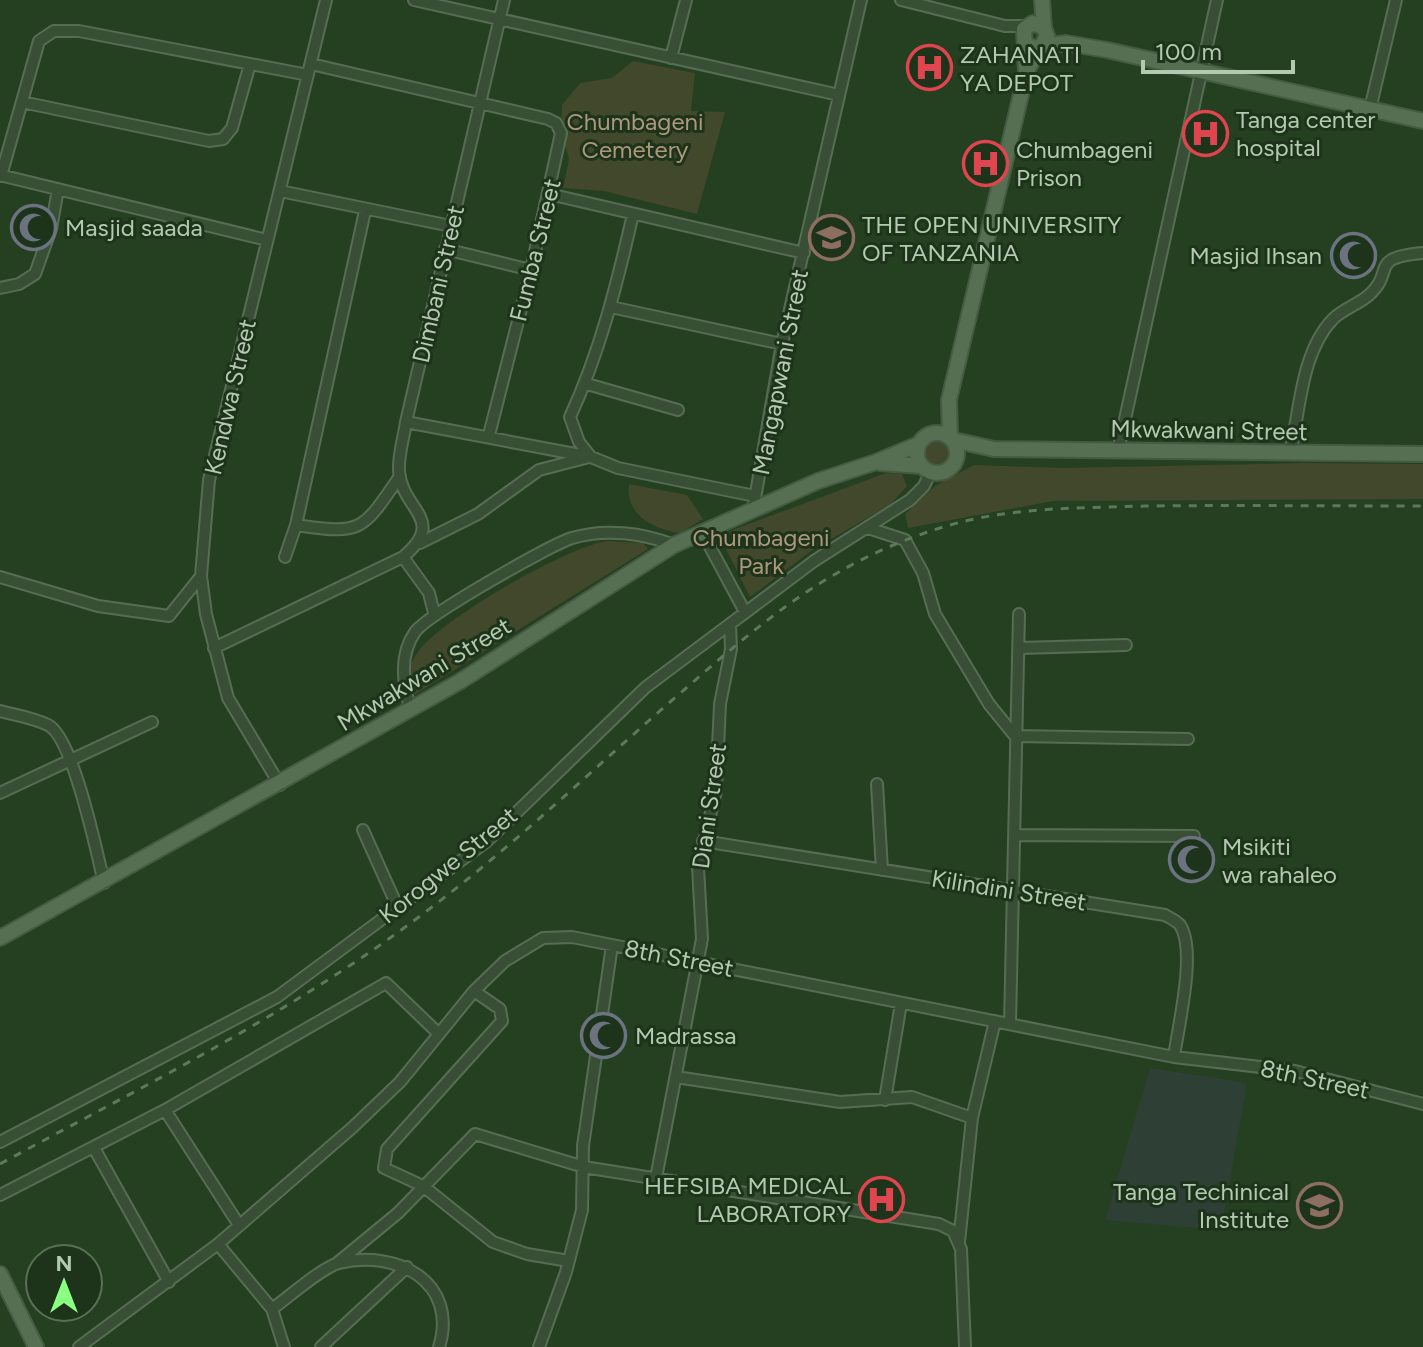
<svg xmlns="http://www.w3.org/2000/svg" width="1423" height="1347" font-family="Figtree,sans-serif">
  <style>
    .medical { fill: #2e4036 }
    .green { fill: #41482b }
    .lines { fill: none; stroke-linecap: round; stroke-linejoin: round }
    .minor-casing { stroke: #566d54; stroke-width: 14 }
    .major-casing { stroke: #445b42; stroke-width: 18 }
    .minor { stroke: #384f36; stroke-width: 10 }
    .major { stroke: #566f53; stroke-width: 14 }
    .rail { stroke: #5c7959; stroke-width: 3; stroke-dasharray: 8 8; stroke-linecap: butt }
    .labels { text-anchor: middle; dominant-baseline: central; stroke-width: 6; stroke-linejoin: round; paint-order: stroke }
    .poi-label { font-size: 24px; fill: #b3cab1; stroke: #1d341b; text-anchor: start }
    .park-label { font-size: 24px; fill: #ad977d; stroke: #1d341b }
    .street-label { font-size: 24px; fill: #b3cab1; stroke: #1d341b }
  </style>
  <rect width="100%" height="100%" fill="#253f21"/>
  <path class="medical" d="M1150,1068L1247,1083L1221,1230L1105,1220Z"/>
  <path class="green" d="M633,61L695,73L691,111L725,112L697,214L604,191L563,188L569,159L561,133L562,105L580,83L612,78Z
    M925 452a13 13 0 1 1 26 0a13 13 0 1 1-26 0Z
    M1302,463L1423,464V499L1053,501L908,528L905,514L935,486L974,465L1065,468Z
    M886,473L902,474L907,486L891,504L811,551L750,597L719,535Z
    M629,484L687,495L703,519L680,533C653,529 625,515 629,484Z
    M607,541L643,543L648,549L414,695C405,680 409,663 420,649C446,617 566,547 607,541Z"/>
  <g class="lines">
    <defs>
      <path id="minor" d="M414,0L839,95
        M901,0L1005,26H1026
        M671,58L686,0
        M311,64L548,119L556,123L561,133L531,270L489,435
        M22,102L209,141L223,139L232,128L250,64
        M1370,109L1396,0
        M0,175L267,240
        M1,176L39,41L54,31H79L308,75
        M280,191L451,226
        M549,194L804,253
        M445,249L531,270
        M0,288L19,284L35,274L51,229L58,189
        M611,307L782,344
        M587,384L678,410
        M406,422L591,457L618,468L755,496
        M1118,451L1217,0
        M1290,454C1300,410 1301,352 1333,319C1343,309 1359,304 1369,295C1396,271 1367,258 1423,253
        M591,457L579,442L570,417C600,352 617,284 633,214
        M753,510L782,344L861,0
        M296,525C363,535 362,531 400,476
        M868,528L905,540L923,573L935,614L989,704L1015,736L1188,739
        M702,532L745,612
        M420,543L478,514L539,470L589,457
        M285,557L296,525L365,211
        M403,557L429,593L434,613
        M0,577L98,606L169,616L201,576
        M214,648L403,557C448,519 402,511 399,471C398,455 404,437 406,422L504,0
        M1019,648L1126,645
        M410,708C403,683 399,655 415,632C427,615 550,545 572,538C605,528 643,533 674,545
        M0,711C15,715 34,718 48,725C73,737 97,853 104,883
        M877,784L882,870
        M280,785L228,698L206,614L201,576L209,480L326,0
        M0,793L152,722
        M363,830L398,908
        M1015,835L1194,836
        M703,841L1165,915C1170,918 1177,921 1180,925C1197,951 1178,1026 1174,1057
        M474,991L500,1009L502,1021L387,1149L384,1168L423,1186L493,1242L527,1254L569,1261
        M1010,1024L1019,614
        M676,1077L840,1102L912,1097L972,1118
        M885,1100L901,1003
        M165,1110L239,1225
        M0,1142L277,997L486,842L646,687L814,561L910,500L924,486L930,473
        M94,1148L169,1282
        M656,1178L702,939L698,867L716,791L720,704L731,649L730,624
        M0,1195L165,1110L386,983L439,1034
        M959,1242L972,1118L995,1021
        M218,1244L272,1309L284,1347
        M336,1264L398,1213L475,1134L584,1167L939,1224L953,1231L961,1249L965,1347
        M272,1309C289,1297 321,1268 339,1263C397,1249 459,1282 439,1347
        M79,1347L218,1244L353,1127L400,1082L474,991L505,961L543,938L572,937L1174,1057L1295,1071L1423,1104
        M321,1347L407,1267
        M539,1347L566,1272L582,1210L583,1146L612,945"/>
      <path id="major" d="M1042,0L1044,28
        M1025,44L1035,48L1042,46L1047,36L1044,28L1033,23L1024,29L1026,72
        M1042,46L1066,43L1107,50L1423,121
        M917 453a20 20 0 1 1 40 0a20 20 0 1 1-40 0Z
        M950,437L949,400L1026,73L1039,48
        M953,440L994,449L1423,454
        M880,463L921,466
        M0,938L459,682L674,545L818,481L876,462L919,444
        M0,1274L36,1347"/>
    </defs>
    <use href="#minor" class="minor-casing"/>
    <use href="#major" class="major-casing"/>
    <use href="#minor" class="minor"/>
    <use href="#major" class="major"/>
    <path class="rail" d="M0,1164C145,1085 296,1011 428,910C513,846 590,772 670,702C761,623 830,560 950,525C1013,507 1080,508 1145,506C1238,505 1330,506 1423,506"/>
  </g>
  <defs>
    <symbol id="hospital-ring" viewBox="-11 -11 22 22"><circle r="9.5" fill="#1d341b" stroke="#e0444e" stroke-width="1.5"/><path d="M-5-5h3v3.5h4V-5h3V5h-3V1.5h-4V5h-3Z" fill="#e0444e"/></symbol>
    <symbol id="mosque-ring" viewBox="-11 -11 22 22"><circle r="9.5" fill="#1d341b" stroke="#6b7280" stroke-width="1.5"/><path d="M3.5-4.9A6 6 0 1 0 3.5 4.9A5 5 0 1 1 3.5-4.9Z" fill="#6b7280"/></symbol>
    <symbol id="university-ring" viewBox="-11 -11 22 22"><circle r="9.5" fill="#1d341b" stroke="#8d6e63" stroke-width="1.5"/><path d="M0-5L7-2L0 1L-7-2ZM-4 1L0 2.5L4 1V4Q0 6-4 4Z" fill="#8d6e63"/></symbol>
  </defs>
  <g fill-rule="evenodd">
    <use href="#hospital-ring" x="904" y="42" width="51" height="51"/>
    <use href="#hospital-ring" x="1180" y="108" width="51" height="51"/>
    <use href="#hospital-ring" x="960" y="138" width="51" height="51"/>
    <use href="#mosque-ring" x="8" y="202" width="51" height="51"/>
    <use href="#university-ring" x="806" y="212" width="51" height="51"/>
    <use href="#mosque-ring" x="1328" y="230" width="51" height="51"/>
    <use href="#mosque-ring" x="1166" y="834" width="51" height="51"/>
    <use href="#mosque-ring" x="578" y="1010" width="51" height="51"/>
    <use href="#hospital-ring" x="856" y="1174" width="51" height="51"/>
    <use href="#university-ring" x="1294" y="1180" width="51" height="51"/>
  </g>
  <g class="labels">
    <g class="poi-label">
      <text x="960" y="54">ZAHANATI<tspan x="960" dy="28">YA DEPOT</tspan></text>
      <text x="1236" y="119">Tanga center<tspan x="1236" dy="28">hospital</tspan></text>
      <text x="1016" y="149">Chumbageni<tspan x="1016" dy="28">Prison</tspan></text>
      <text x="862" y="224">THE OPEN UNIVERSITY<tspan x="862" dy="28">OF TANZANIA</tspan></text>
      <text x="65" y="227">Masjid saada</text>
      <text x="1322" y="255" text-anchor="end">Masjid Ihsan</text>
      <text x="1222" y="846">Msikiti<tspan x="1222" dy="28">wa rahaleo</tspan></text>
      <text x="635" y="1035">Madrassa</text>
      <text x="851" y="1185" text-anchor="end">HEFSIBA MEDICAL<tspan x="851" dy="28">LABORATORY</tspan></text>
      <text x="1289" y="1191" text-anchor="end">Tanga Techinical<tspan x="1289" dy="28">Institute</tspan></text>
    </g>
    <g class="park-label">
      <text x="635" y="121">Chumbageni<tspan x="635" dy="28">Cemetery</tspan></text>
      <text x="761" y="537">Chumbageni<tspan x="761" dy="28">Park</tspan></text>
    </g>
    <g class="street-label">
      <text transform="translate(535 250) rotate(-76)">Fumba Street</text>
      <text transform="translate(438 284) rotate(-77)">Dimbani Street</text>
      <text transform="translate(780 372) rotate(-79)">Mangapwani Street</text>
      <text transform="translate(230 397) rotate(-77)">Kendwa Street</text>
      <text transform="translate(1209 430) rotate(1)">Mkwakwani Street</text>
      <text transform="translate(424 674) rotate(-31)">Mkwakwani Street</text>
      <text transform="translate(709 806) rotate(-82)">Diani Street</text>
      <text transform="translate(448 865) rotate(-39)">Korogwe Street</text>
      <text transform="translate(1009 890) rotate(9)">Kilindini Street</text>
      <text transform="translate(679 958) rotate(11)">8th Street</text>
      <text transform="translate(1315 1079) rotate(12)">8th Street</text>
    </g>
  </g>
  <g transform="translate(64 1283)"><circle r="38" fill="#1d341b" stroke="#597057" stroke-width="2"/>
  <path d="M0-6L14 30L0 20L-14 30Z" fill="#8aff82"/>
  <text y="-12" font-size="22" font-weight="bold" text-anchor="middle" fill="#b3cab1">N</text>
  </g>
  <path d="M1143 60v12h150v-12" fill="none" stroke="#b3cab1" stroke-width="4"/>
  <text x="1155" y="60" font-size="24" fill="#b3cab1" stroke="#1d341b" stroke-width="6" paint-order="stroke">100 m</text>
</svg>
